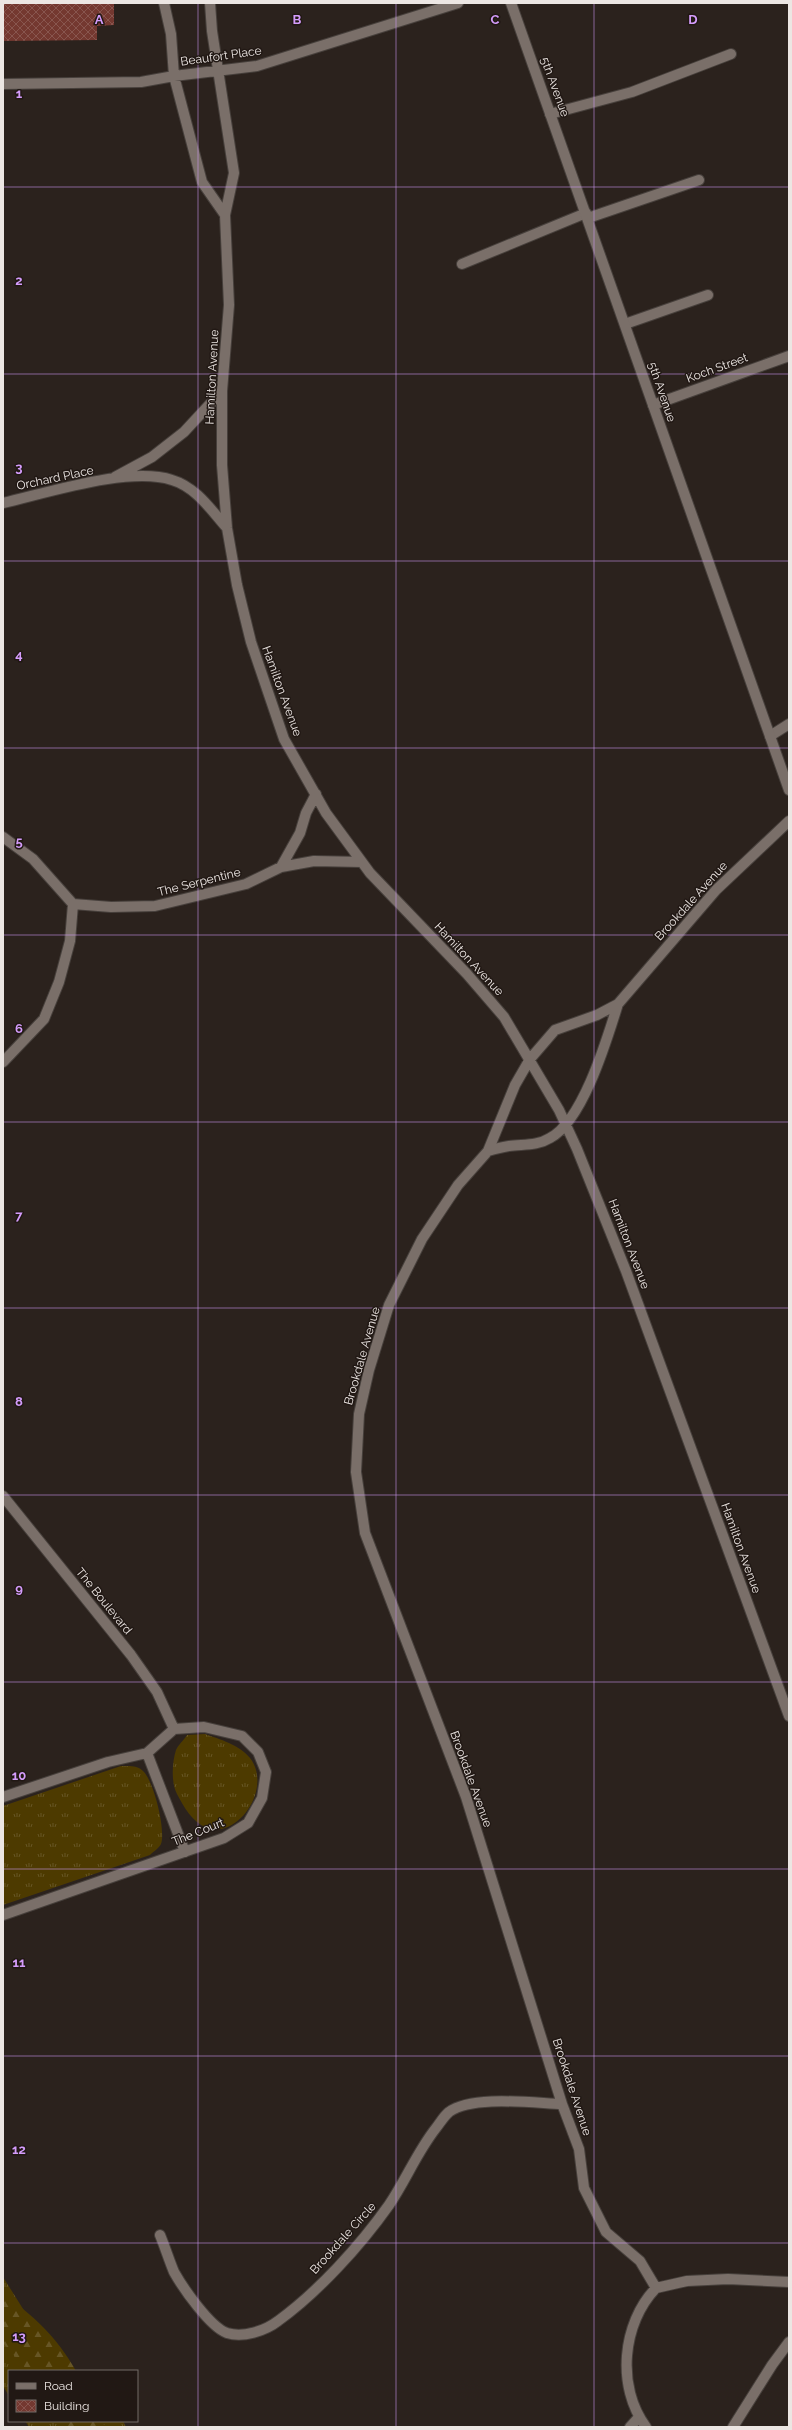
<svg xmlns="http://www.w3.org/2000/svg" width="792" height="2430" font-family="Raleway,sans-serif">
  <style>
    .grass { fill: url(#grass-tufts) }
    .forest { fill: url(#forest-firs) }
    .building { fill: url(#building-cross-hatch) }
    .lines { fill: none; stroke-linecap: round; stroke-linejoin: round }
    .service-casing { stroke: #47403c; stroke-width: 12 }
    .minor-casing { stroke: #47403c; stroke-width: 12 }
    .tertiary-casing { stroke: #47403c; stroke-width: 12 }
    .service { stroke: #7a6f69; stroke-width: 10 }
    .minor { stroke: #7a6f69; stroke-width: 10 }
    .tertiary { stroke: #7a6f69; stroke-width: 10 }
    .grid { fill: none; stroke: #d49cfb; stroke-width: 1; stroke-opacity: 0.55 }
    .labels { text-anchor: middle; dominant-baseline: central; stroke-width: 3; stroke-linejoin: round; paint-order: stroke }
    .street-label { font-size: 12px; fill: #ece6e3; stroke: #211814 }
    .grid-label { font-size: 13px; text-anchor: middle; font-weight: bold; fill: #d49cfb; stroke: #211814; stroke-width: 3; stroke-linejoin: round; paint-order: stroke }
  </style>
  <defs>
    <pattern id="grass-tufts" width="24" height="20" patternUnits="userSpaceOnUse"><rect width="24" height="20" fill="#4d3a00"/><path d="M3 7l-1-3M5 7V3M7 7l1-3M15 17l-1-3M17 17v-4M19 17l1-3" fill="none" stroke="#675625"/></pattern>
    <pattern id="forest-firs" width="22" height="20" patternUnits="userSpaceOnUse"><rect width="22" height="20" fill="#4d3a00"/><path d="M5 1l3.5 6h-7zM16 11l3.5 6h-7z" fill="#675625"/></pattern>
    <pattern id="building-cross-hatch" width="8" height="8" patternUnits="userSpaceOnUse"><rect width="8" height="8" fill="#743830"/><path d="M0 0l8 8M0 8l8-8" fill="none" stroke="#88554e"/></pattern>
  </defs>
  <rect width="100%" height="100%" fill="#2b221d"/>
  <path class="grass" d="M205,1734C219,1739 240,1745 250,1758C273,1788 238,1839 207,1828C192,1822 184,1807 177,1794C171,1783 172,1762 176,1750C178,1745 184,1740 187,1735Z
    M121,1766C130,1766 138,1765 144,1772C154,1783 166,1830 161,1844C159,1848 153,1852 150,1855L3,1905V1806Z
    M3,2277L62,2371H9V2396L3,2386Z
    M25,2421H123L126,2427H29Z"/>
  <path class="forest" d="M3,2294C34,2316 57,2337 76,2371H28L3,2343Z
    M59,2421H102L105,2427H62Z"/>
  <path class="building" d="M3,3H114V25L97,26V40L3,41Z"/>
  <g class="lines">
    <defs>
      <path id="service" d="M550,114L632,92L731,54
        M588,218L699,180
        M462,264L586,213
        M625,324L708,295"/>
      <path id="minor" d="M164,3L171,34L174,76L202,182L225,215
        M210,3L212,31L234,173L225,215L229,305L222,391V465L227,528L237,585L251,642L284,739L326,813L370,873L467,974L504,1017L559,1110L577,1149L626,1271L789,1716
        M3,84L141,82L174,76L257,66L458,3
        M653,405L789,356
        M115,477L152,457L184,432L222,391
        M3,503C47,493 129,466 172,480C196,487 211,510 227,528
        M770,736L789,724
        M3,837L33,859L73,904L111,907L155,906L246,884L281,867L314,861L362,862
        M281,867L300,833L306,813L316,794
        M3,1062L44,1019L59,982L70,941L73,904
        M488,1151C495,1149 502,1147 509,1146C524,1144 537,1146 550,1138C583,1121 607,1039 618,1004
        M3,1496L131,1655L157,1692L174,1729
        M147,1753L185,1852
        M3,1797L108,1762L147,1753L174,1729L204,1727L242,1736L258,1752L266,1772L262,1798L248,1823L224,1838L3,1915
        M160,2235C165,2247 169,2260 174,2272C183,2288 210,2327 227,2333C243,2338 265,2331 278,2321C318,2292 360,2246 389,2205C406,2180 417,2152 436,2128C440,2123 444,2116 449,2112C472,2095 533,2103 562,2104
        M656,2288L640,2261L606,2232L584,2188L579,2149L562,2104L466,1797L365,1533L356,1472L359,1414L369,1370L389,1305L422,1239L458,1185L488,1151L515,1085L530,1059L555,1030L597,1015L618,1004L716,890L789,821
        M656,2288L687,2281L728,2279L789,2282
        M630,2427L639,2417
        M646,2427C616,2387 622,2323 656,2288
        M733,2427L772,2365L789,2342"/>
      <path id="tertiary" d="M511,3L789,790"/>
    </defs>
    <use href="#service" class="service-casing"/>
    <use href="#minor" class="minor-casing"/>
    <use href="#tertiary" class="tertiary-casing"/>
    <use href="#service" class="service"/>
    <use href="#minor" class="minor"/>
    <use href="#tertiary" class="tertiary"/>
  </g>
  <path class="grid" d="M198,3V2427M396,3V2427M594,3V2427M3,187H789M3,374H789M3,561H789M3,748H789M3,935H789M3,1122H789M3,1308H789M3,1495H789M3,1682H789M3,1869H789M3,2056H789M3,2243H789"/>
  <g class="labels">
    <g class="street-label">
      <text transform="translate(221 56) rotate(-8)">Beaufort Place</text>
      <text transform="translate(555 87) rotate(70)">5th Avenue</text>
      <text transform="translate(717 368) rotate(-20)">Koch Street</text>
      <text transform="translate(212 377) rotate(-87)">Hamilton Avenue</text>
      <text transform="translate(662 392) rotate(71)">5th Avenue</text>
      <text transform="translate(55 478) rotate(-12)">Orchard Place</text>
      <text transform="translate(282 691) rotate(70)">Hamilton Avenue</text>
      <text transform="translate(199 882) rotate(-14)">The Serpentine</text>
      <text transform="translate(691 901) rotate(-48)">Brookdale Avenue</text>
      <text transform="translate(469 959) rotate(47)">Hamilton Avenue</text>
      <text transform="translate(629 1244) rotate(69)">Hamilton Avenue</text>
      <text transform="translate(362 1356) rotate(-74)">Brookdale Avenue</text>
      <text transform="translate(741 1548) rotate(70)">Hamilton Avenue</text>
      <text transform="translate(104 1601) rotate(51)">The Boulevard</text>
      <text transform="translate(471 1779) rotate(70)">Brookdale Avenue</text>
      <text transform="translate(198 1832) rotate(-22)">The Court</text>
      <text transform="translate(572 2087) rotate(72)">Brookdale Avenue</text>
      <text transform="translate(343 2238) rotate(-48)">Brookdale Circle</text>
    </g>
  </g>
  <g class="grid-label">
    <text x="99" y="24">A</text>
    <text x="297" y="24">B</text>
    <text x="495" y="24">C</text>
    <text x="693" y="24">D</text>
    <text x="19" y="98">1</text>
    <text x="19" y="285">2</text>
    <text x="19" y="472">3</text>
    <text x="19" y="659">4</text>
    <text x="19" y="846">5</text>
    <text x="19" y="1033">6</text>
    <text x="19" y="1220">7</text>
    <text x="19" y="1406">8</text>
    <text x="19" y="1593">9</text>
    <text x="19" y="1780">10</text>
    <text x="19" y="1967">11</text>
    <text x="19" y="2154">12</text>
    <text x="19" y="2341">13</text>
  </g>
  <rect width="792" height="2430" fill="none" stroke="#ece6e3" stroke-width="8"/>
  <rect x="8" y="2370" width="130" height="52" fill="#211814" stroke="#726a67"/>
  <rect x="16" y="2383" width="20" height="6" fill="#7a6f69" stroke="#726a67"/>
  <text x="44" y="2390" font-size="12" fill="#ece6e3">Road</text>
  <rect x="16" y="2400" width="20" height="12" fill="url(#building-cross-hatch)" stroke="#726a67"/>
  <text x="44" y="2410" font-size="12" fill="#ece6e3">Building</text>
</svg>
